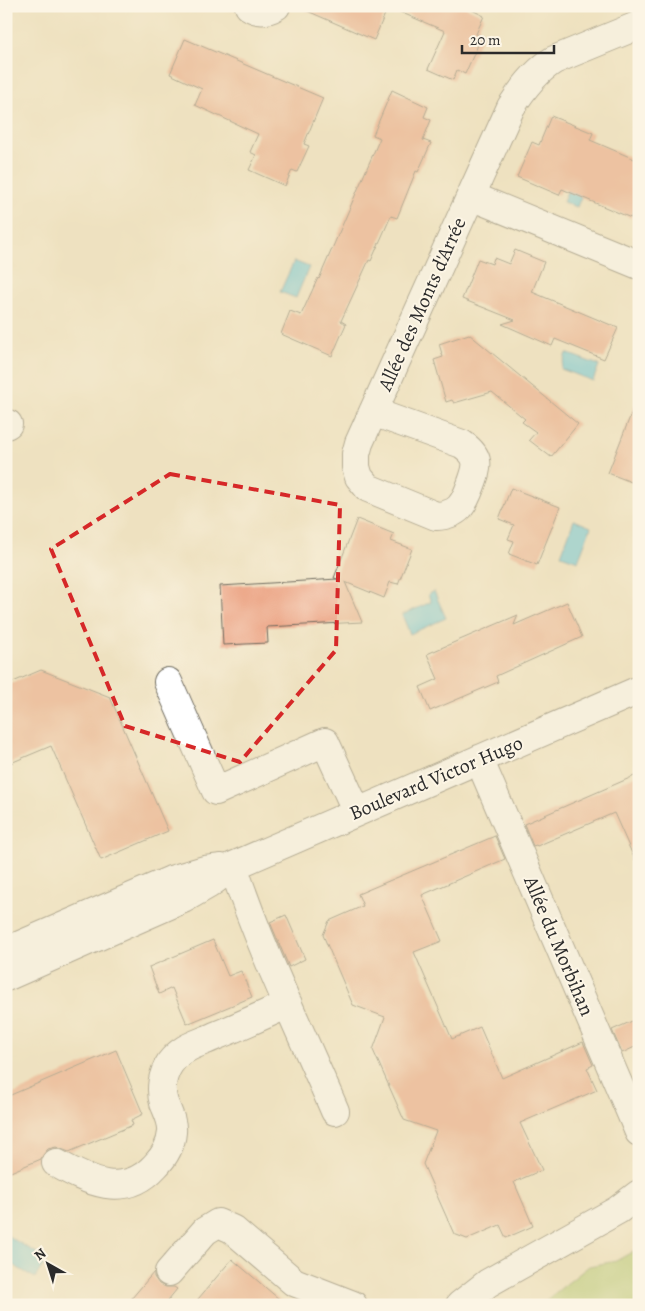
<svg xmlns="http://www.w3.org/2000/svg" width="645" height="1311" font-family="Alegreya,serif">
  <style>
    .green { fill: #adc76d; stroke: #6c794c }
    .water { fill: #5fc5dd; stroke: #457884 }
    .building { fill: #ea9c7c }
    .lines { fill: none; stroke-linecap: round; stroke-linejoin: round }
    .minor-casing { stroke: #6f6b5f; stroke-width: 30 }
    .minor { stroke: #fff; stroke-width: 28 }
    .marked { fill: none; stroke: #d62828; stroke-width: 4; stroke-dasharray: 10 6; stroke-linejoin: round }
    .labels { text-anchor: middle; dominant-baseline: central; stroke-width: 4; stroke-linejoin: round; paint-order: stroke }
    .street-label { font-size: 20px; fill: #2b2b2b; stroke: #fcf5e5 }
  </style>
  <rect width="100%" height="100%" fill="#fcf5e5"/>
  <filter id="ink" filterUnits="userSpaceOnUse"><feTurbulence type="fractalNoise" baseFrequency=".02" numOctaves="2"/><feDisplacementMap in="SourceGraphic" scale="10" xChannelSelector="R" yChannelSelector="G"/><feConvolveMatrix kernelMatrix="1 2 1 2 8 2 1 2 1" color-interpolation-filters="sRGB"/></filter>
  <filter id="wash" filterUnits="userSpaceOnUse"><feTurbulence type="fractalNoise" baseFrequency=".0096" numOctaves="4" result="noise"/><feDisplacementMap in="SourceGraphic" scale="20" xChannelSelector="R" yChannelSelector="G"/><feGaussianBlur stdDeviation="1.12" result="paint"/><feColorMatrix in="noise" values="0 0 0 0 0 0 0 0 0 0 0 0 0 0 0 0 0 1.4 0 .05"/><feComposite in="paint" operator="in"/></filter>
  <g filter="url(#wash)">
    <rect width="100%" height="100%" fill="#eee1c0"/>
    <path class="green" d="M639,1248V1305H540L589,1266L616,1261Z"/>
    <path class="water" d="M576,168L590,174L577,207L563,202Z
      M294,261L309,267L296,298L280,292Z
      M566,353L599,365L593,381L561,369Z
      M574,520L591,527L578,561L561,555Z
      M434,591L446,618L410,634L402,615L431,602L428,594Z
      M6,1235L47,1259L35,1278L6,1261Z"/>
    <g id="blocks">
      <path class="building" d="M296,6H464L484,16L476,34L482,36L465,74L457,70L453,80L428,69L445,31L388,7L374,40Z
        M185,39L323,98L304,144L309,146L297,172L292,170L285,186L249,170L256,155L250,152L258,134L195,105L202,89L170,74Z
        M392,90L428,107L424,117L431,120L423,140L431,143L418,172L416,171L397,218L391,216L371,261L369,260L341,321L346,324L332,356L281,334L290,311L301,315L318,278L319,279L380,138L373,135Z
        M551,116L593,133L590,140L639,161V213L633,211L631,218L562,189L559,195L517,177L532,142L539,145Z
        M515,250L544,262L532,292L618,328L604,359L555,339L552,346L502,324L515,320L462,299L478,259L492,264L494,258L509,264Z
        M469,334L578,424L551,457L529,440L536,432L522,422L525,419L492,392L454,403L452,400L446,402L434,360L443,357L439,344Z
        M637,399H639V485L608,473Z
        M511,488L560,507L537,565L509,554L514,541L508,539L514,525L499,519Z
        M357,519L394,534L391,541L412,549L398,584L390,582L384,598L345,582L362,622L267,627L268,643L223,645L220,586L338,579L334,578Z
        M567,602L582,637L496,676L498,682L430,711L420,687L438,679L427,654L518,615L514,625Z
        M41,670L110,697L168,831L101,860L51,746L6,765V685Z
        M639,774V869L614,813L537,846L536,845L533,846L524,824Z
        M495,836L505,859L422,895L442,941L414,952L452,1039L480,1027L502,1078L583,1042L593,1065L587,1068L597,1090L520,1123L542,1170L514,1182L533,1226L506,1238L500,1225L467,1239L454,1234L423,1164L436,1131L404,1120L373,1050L385,1017L353,1005L323,935L329,921L363,906L358,894Z
        M286,915L305,959L289,967L270,922Z
        M213,940L228,976L241,971L252,997L187,1024L172,988L159,994L149,967Z
        M639,1018V1045L622,1053L612,1030Z
        M116,1050L143,1114L131,1120L133,1125L69,1152L56,1147L48,1149L43,1155L41,1159L6,1174V1097Z
        M232,1259L286,1305H193Z
        M154,1272V1277L159,1284L166,1287H174L177,1289L164,1305H126Z"/>
    </g>
  </g>
  <g filter="url(#ink)">
    <use href="#blocks" fill-opacity="0" stroke="#6f6b5f" stroke-width="1"/>
    <g class="lines">
      <defs>
        <path id="minor" d="M249,6C258,12 266,12 276,6
          M471,196L639,265
          M373,412L462,444C481,457 478,466 471,485C464,504 459,515 436,516L368,488L359,477L356,467V454L359,443L511,107C523,88 536,71 554,60L639,25
          M6,425L8,424
          M168,682L216,791L325,742L357,812
          M479,759L639,1132
          M233,866C261,950 300,1030 335,1111
          M6,951L171,880L205,870L222,868
          M6,977L183,899L209,884L233,866L639,690
          M56,1163C88,1181 124,1200 155,1166C164,1157 171,1145 172,1132C173,1122 168,1113 164,1103C160,1090 162,1075 170,1063C173,1059 179,1053 184,1050C193,1044 205,1041 215,1036C240,1026 264,1015 288,1004
          M169,1272L205,1231L218,1223L232,1229L294,1282L353,1305
          M460,1305L488,1283L618,1210L639,1194"/>
      </defs>
      <use href="#minor" class="minor-casing"/>
      <use href="#minor" class="minor"/>
    </g>
  </g>
  <path d="M0 0H645V1311H0ZM170,474L340,505L336,650L240,762L125,726L51,549Z" fill="#eee1c0" fill-opacity=".55" fill-rule="evenodd"/>
  <path class="marked" d="M170,474L340,505L336,650L240,762L125,726L51,549Z"/>
  <g class="labels">
    <g class="street-label">
      <text transform="translate(422 304) rotate(-66)">Allée des Monts d'Arrée</text>
      <text transform="translate(436 778) rotate(-23)">Boulevard Victor Hugo</text>
      <text transform="translate(559 946) rotate(67)">Allée du Morbihan</text>
    </g>
  </g>
  <rect width="645" height="1311" fill="none" stroke="#fcf5e5" stroke-width="25"/>
  <g transform="translate(48 1264) rotate(321)" stroke="#fcf5e5" stroke-width="4" paint-order="stroke">
  <path d="M0-4L9 19L0 12L-9 19Z" fill="#2b2b2b"/>
  <text y="-8" font-size="14" font-weight="bold" text-anchor="middle" fill="#2b2b2b">N</text>
  </g>
  <path d="M462 45v8h92v-8" fill="none" stroke="#2b2b2b" stroke-width="2.5"/>
  <text x="470" y="45" font-size="15" fill="#2b2b2b" stroke="#fcf5e5" stroke-width="4" paint-order="stroke">20 m</text>
</svg>
